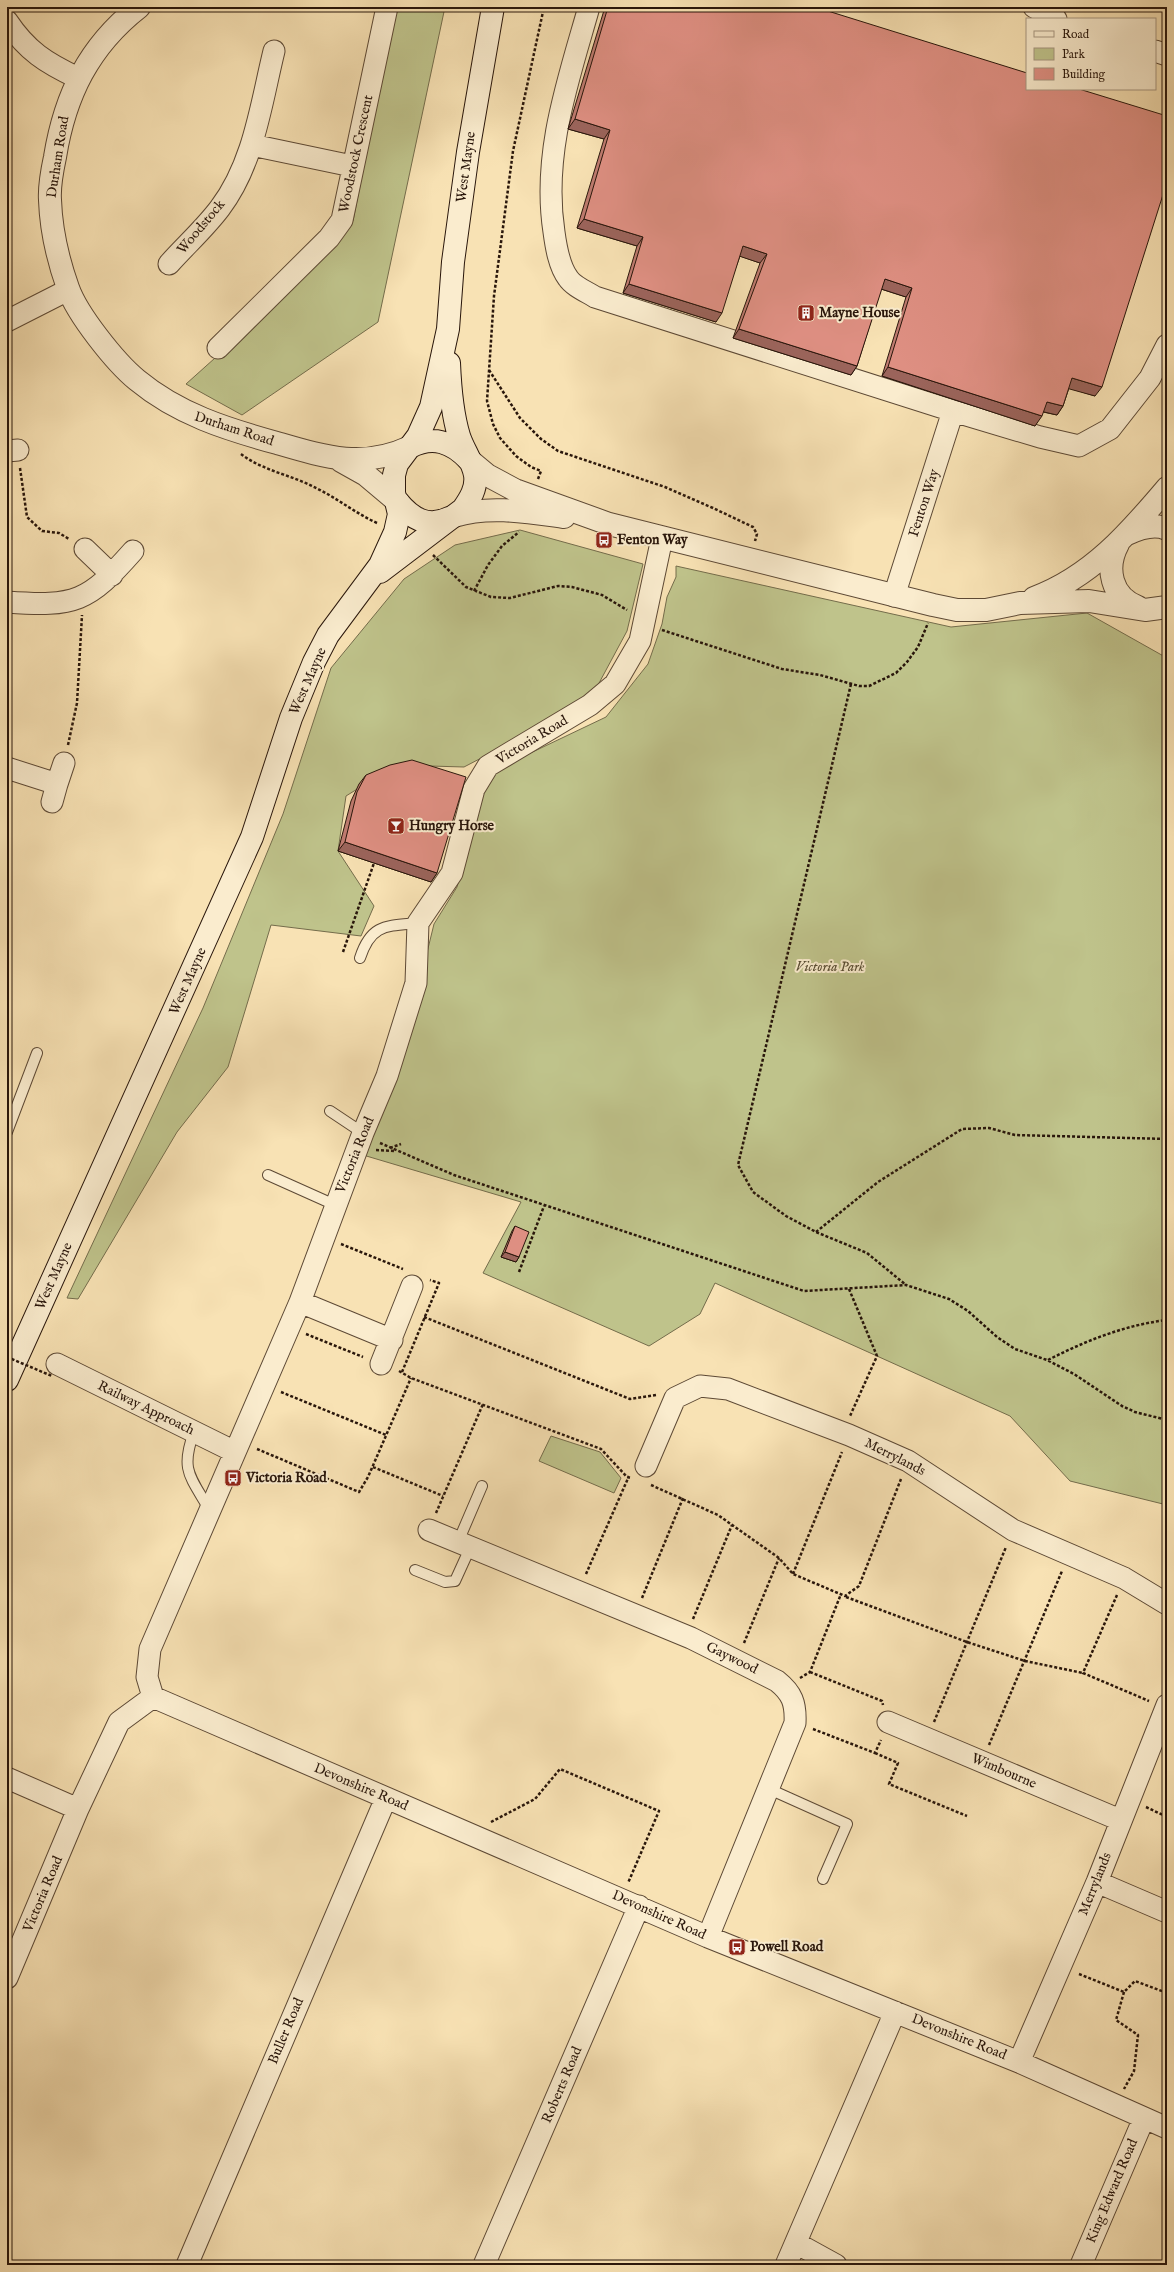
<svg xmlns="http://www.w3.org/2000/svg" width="1174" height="2272" font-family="'IM FELL English',serif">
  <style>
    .green { fill: #bfc38b; stroke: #746c4b }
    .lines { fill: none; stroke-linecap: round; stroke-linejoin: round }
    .service-casing { stroke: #5d4935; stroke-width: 12 }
    .minor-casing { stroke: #5d4935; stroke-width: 23 }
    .tertiary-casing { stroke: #5d4935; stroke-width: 24 }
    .secondary-casing { stroke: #29160b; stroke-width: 24 }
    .path { stroke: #29160b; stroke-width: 2.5; stroke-dasharray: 3 2; stroke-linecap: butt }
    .service { stroke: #faecce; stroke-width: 10 }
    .minor { stroke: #faecce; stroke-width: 21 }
    .tertiary { stroke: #faecce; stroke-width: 22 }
    .secondary { stroke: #faecce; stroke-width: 22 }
    .path-bridge { stroke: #29160b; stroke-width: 2.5; stroke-dasharray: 3 2; stroke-linecap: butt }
    .wall { fill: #bf7b70; stroke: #29160b }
    .shaded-wall { fill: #9b645b; stroke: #29160b }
    .building { fill: #de8f82; stroke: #29160b }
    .labels { text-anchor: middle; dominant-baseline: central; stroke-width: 4; stroke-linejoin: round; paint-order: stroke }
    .street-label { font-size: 14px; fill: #29160b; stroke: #faecce }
    .poi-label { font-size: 14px; font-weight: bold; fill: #29160b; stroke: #faecce; text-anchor: start }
    .park-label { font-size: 14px; font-style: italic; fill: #564a31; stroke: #faecce }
  </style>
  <rect width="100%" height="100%" fill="#f8e2b4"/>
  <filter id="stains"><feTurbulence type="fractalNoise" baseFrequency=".005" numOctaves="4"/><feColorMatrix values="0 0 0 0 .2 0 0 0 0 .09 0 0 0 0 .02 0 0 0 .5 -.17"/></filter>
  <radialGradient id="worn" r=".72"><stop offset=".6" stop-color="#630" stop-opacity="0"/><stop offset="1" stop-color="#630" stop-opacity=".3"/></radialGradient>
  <path class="green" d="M395,7H445L378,322L242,415L186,384L302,280L353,221Z
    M520,530L643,564L627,631L591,698L541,727L464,767L396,765L346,796L338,851L374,906L361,936L271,925L228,1067L177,1132L78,1299L67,1298L203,1008L283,814L331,668L404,579L455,545Z
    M676,566L951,627L1087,613L1167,658V1505L1070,1481L1010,1416L715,1283L700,1314L649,1346L483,1273L521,1202L363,1155L423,969L434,924L457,887L486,784L499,768L606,717L648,664L662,624L667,597L676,577Z
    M551,1436L600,1452L621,1478L614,1493L539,1461Z"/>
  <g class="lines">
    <defs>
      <path id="service" d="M360,958C371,924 386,926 418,923
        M330,1111L363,1133
        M7,1132L37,1053
        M268,1175L335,1205
        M194,1432C180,1470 190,1476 209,1509
        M458,1542L482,1486
        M415,1570L445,1582L455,1581L470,1548
        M769,1789L847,1824L823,1879"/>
      <path id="minor" d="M589,7C568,81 542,154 554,232C556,247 559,266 568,278C573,286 587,292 595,297L953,411L1040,437L1079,446L1110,429L1150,378L1167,345
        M1034,7L1056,19
        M7,21C27,51 46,63 78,78
        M1155,51L1167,55
        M252,145L352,166
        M169,264C186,245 205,228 220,208C254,163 261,104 274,51
        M7,321L68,290
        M218,348L329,238L342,220L387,7
        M7,451L18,450
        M85,549L112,575
        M894,596L953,411
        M7,602C76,607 88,602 133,551
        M7,768L57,784L52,802
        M57,784L64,763
        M300,1302L392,1340
        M57,1364L235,1452
        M381,1364L412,1286
        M646,1466L675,1398L700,1386L728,1389L849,1435L908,1461L1013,1530L1124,1578L1167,1604
        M429,1530L691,1638L777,1681C792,1693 796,1703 795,1723L708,1937
        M153,1697L147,1677L150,1649L300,1302L363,1133L387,1076L416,983L418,923L452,873L474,789L488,766L590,705L615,684L640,641L662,538
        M153,1697L708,1937L1019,2062L1167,2128
        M888,1722L1120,1820
        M7,1778L78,1809
        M1097,1882L1167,1912
        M7,1978L78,1809L119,1722L153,1697
        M1019,2062L1097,1882L1167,1705
        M796,2243L836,2265
        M187,2265L386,1798
        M484,2265L639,1906
        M786,2265L895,2012
        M1081,2265L1144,2118"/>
      <path id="tertiary" d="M139,7C89,46 65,95 55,157C52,171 49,186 50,200C51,229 58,260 68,288C77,314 115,362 137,380C178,414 226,429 277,443C325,457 363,469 410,447
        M469,460L487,475L515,490L609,524L933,605L957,610H986L1020,603L1089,601L1145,610L1167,607
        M341,461L366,475L398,502
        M454,516C489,505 528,512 564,517
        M1127,534C1140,528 1154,523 1167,529
        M1118,544C1105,568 1111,597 1138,607
        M1034,598C1091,577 1129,533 1167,488"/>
      <path id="secondary" d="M410,447C433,435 452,442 469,460
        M398,502C412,519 428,528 449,518
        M380,572L463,509C470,499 477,488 475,475C473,462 463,449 459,436C452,413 450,387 449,363
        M7,1380L252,837L291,718L314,662L328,635L380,565L395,532L399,514L394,493V475L397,464L418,436L431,407L448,329L453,262L468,152L493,7"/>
    </defs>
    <use href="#service" class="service-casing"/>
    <use href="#minor" class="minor-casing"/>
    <use href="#tertiary" class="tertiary-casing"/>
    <use href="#secondary" class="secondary-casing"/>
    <path class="path" d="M489,370L520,418L541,439L558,451L665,487L713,508L753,527L757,534L755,541
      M241,454C263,471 292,475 316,488C337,498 355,513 377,523
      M20,468L27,517L42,531L59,533L69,539
      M538,479L541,471L531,467L516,456L500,438L493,424L487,401L494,296L513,151L544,7
      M433,555L466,587L491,597L510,598L558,586L572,587L602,595L627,610
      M474,591L488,565L502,546L519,532
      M662,630L782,669L820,675L859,686H869L896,673L907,662L918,647L928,623
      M851,684L738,1165L753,1192L786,1216L816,1232L867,1253L906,1285
      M68,745L77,703L82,615
      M343,952L374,863
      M380,1143L454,1175L804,1291L906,1285L949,1299L968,1311L997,1337L1015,1349L1047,1360L1074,1374L1122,1406L1135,1412L1167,1420
      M390,1148L401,1144
      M376,1150L395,1151
      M816,1232L878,1182L962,1129L989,1128L1015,1135L1167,1139
      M341,1244L403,1269
      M519,1272L544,1206
      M849,1289L877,1356L850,1416
      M424,1317L630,1399L656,1395
      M306,1334L363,1357
      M1048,1360C1085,1341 1125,1325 1167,1320
      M399,1371L411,1378L601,1449L627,1477L631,1478
      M402,1372L439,1283L430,1280
      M281,1392L386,1435
      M257,1449L359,1492L368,1477L411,1378
      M373,1467L443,1496
      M651,1485L718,1515L779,1558L793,1574L845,1596L859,1586L901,1479
      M436,1513L483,1404
      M586,1574L629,1476
      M793,1574L842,1452
      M1117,1595L1083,1673L1149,1701
      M846,1597L967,1642L1025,1661L1083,1673
      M642,1598L683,1498
      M693,1619L732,1525
      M744,1643L779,1558
      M810,1672L882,1701L883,1705
      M800,1678L810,1672L841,1594
      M934,1722L1006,1547
      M813,1729L875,1753L881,1740
      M989,1745L1062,1571
      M875,1753L898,1763L889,1784L967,1816
      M1146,1807L1167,1817
      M491,1822L535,1799L560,1769L659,1811L628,1883
      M1079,1974L1124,1992L1135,1981L1167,1993
      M1124,1992L1116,2020L1138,2035L1134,2071L1124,2089"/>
    <use href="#service" class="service"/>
    <use href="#minor" class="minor"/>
    <use href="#tertiary" class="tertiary"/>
    <use href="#secondary" class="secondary"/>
    <path class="path-bridge" d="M7,1357L52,1376"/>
  </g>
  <path class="wall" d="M605,7H815L1095,396L1069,388L1063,406L1057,415L1043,412L1035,426L882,376L906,297L881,289L857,366L851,375L733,338L760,263L740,256L716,322L623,293L637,246L577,228L604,139L568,129Z
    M366,775L437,873L431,882L338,851L351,801L359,784Z
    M515,1226L519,1257L516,1262L501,1257L512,1231Z"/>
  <path class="shaded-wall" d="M575,119L610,130L604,139L568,129Z
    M584,219L643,237L637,246L577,228Z
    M743,246L767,254L760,263L736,255Z
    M885,279L912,288L906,297L878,288Z
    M629,284L722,313L716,322L623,293Z
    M739,329L857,366L851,375L733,338Z
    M888,367L1042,416L1035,426L882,376Z
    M1072,378L1102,387L1095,396L1066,388Z
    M1047,402L1063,406L1057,415L1040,411Z
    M345,842L437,873L431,882L338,851Z
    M505,1252L519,1257L516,1262L501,1257Z"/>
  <path class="building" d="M608,7H815L1027,73V89H1079L1167,116V182L1102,387L1072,378L1063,406L1047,402L1042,416L888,367L912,288L885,279L857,366L739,329L767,254L743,246L722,313L629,284L643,237L584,219L610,130L575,119Z
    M412,760L466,777L437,873L345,842L357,792L366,775L390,765Z
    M515,1226L529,1232L519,1257L505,1252Z"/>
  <defs>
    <symbol id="building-square" viewBox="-11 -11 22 22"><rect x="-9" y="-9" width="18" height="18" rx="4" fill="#8f2418" stroke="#faecce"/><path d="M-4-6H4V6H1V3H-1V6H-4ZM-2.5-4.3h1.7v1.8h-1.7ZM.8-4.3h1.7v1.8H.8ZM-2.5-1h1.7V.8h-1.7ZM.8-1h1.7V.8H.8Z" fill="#fff"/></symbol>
    <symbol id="bus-square" viewBox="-11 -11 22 22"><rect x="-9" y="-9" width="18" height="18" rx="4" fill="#8f2418" stroke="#faecce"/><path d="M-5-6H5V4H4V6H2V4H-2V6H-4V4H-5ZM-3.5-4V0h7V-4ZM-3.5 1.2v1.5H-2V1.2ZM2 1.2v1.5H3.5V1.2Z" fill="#fff"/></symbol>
    <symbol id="bar-square" viewBox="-11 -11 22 22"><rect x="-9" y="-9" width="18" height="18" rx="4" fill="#8f2418" stroke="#faecce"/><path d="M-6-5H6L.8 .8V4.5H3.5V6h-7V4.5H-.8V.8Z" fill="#fff"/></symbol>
  </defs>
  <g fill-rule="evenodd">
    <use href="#building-square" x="796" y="303" width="20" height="20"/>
    <use href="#bus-square" x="594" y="530" width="20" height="20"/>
    <use href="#bar-square" x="386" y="816" width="20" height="20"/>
    <use href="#bus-square" x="223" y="1468" width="20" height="20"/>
    <use href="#bus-square" x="727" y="1937" width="20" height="20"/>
  </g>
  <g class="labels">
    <g class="street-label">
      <text transform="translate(356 154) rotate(-78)">Woodstock Crescent</text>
      <text transform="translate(58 157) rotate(-81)">Durham Road</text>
      <text transform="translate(466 167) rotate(-82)">West Mayne</text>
      <text transform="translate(201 227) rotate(-50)">Woodstock</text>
      <text transform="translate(234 429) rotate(18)">Durham Road</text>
      <text transform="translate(924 503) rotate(-72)">Fenton Way</text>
      <text transform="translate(308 681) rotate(-66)">West Mayne</text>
      <text transform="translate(532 740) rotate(-31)">Victoria Road</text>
      <text transform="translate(188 981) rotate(-66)">West Mayne</text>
      <text transform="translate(355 1155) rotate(-68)">Victoria Road</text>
      <text transform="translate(54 1276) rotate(-66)">West Mayne</text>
      <text transform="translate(146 1408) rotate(26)">Railway Approach</text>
      <text transform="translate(895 1457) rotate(27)">Merrylands</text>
      <text transform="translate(732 1658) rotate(26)">Gaywood</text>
      <text transform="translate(1004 1771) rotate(23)">Wimbourne</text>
      <text transform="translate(361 1787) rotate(23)">Devonshire Road</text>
      <text transform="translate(1095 1884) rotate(-68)">Merrylands</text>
      <text transform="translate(43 1894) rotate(-67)">Victoria Road</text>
      <text transform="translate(659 1915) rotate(24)">Devonshire Road</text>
      <text transform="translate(286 2031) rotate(-67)">Buller Road</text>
      <text transform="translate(959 2037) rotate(22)">Devonshire Road</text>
      <text transform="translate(562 2085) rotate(-67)">Roberts Road</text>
      <text transform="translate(1112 2191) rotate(-67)">King Edward Road</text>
    </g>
    <g class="poi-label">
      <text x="819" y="313">Mayne House</text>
      <text x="617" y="540">Fenton Way</text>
      <text x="409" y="826">Hungry Horse</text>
      <text x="246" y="1478">Victoria Road</text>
      <text x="750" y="1947">Powell Road</text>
    </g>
    <g class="park-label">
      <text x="830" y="967">Victoria Park</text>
    </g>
  </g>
  <rect width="1174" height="2272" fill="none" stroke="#f8e2b4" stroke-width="24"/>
  <rect x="8" y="8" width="1158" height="2256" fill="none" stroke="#29160b" stroke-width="2"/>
  <rect x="12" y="12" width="1150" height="2248" fill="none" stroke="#29160b"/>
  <rect x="1026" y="18" width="130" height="72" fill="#faecce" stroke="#a69680"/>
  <rect x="1034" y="31" width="20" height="6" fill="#faecce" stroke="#a69680"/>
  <text x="1062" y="38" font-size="12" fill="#29160b">Road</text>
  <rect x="1034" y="48" width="20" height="12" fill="#bfc38b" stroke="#a69680"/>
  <text x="1062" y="58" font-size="12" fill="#29160b">Park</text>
  <rect x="1034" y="68" width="20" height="12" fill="#de8f82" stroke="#a69680"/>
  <text x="1062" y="78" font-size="12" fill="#29160b">Building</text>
  <rect width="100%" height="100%" filter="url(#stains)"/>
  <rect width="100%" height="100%" fill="url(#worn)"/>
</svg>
